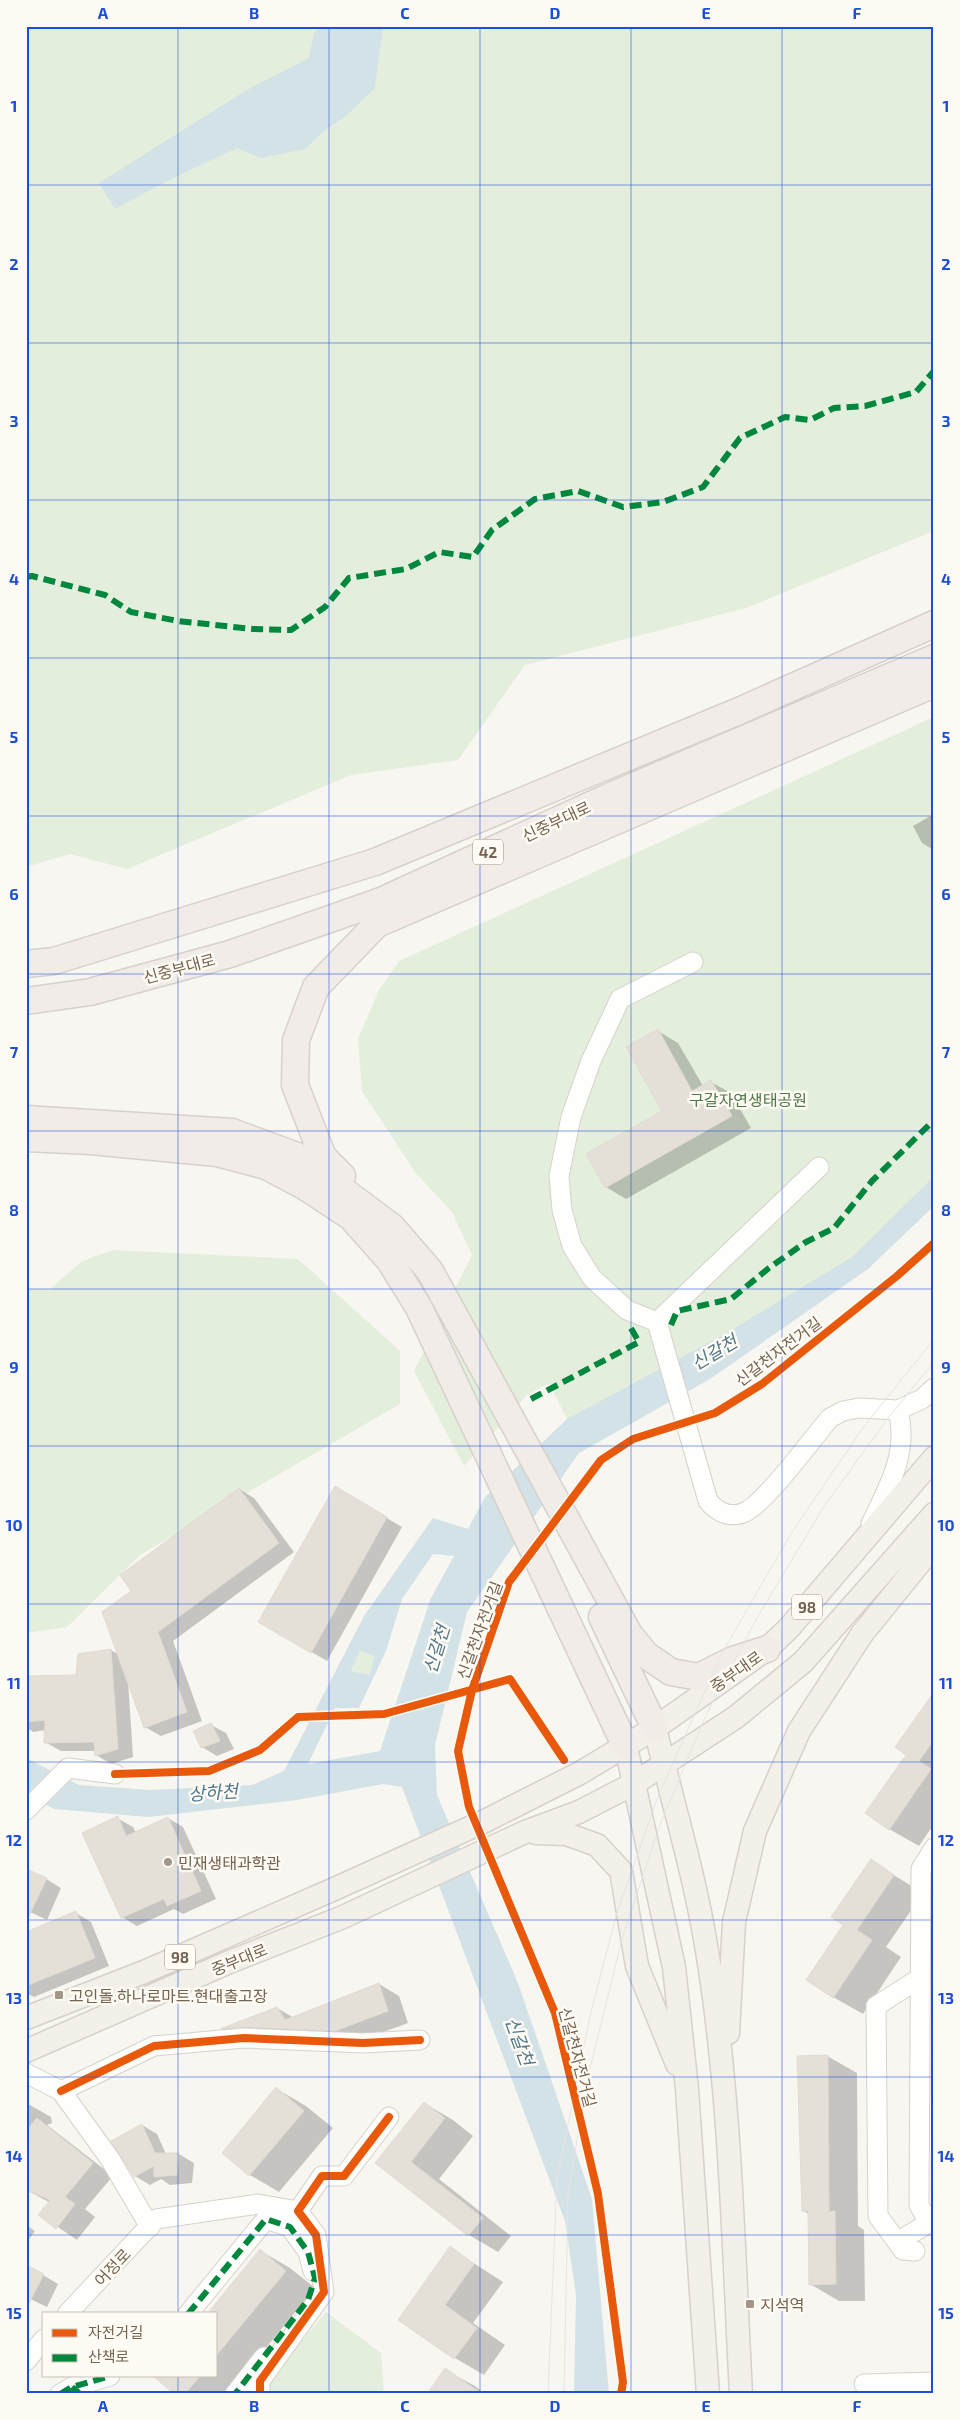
<svg xmlns="http://www.w3.org/2000/svg" width="960" height="2420" font-family="'Exo 2','Noto Sans KR',sans-serif">
  <style>
    .green { fill: #e4eedc }
    .water { fill: #d3e2e7; fill-rule: evenodd }
    .shadow { fill: #0003 }
    .building { fill: #e4dfd7; stroke: #e1dbd3 }
    .lines { fill: none; stroke-linecap: round; stroke-linejoin: round }
    .minor-casing { stroke: #d6d2cb; stroke-width: 21 }
    .major-casing { stroke: #d6d1ca; stroke-width: 25 }
    .highway-casing { stroke: #d6d1ca; stroke-width: 29 }
    .minor { stroke: #fefefd; stroke-width: 19 }
    .major { stroke: #f2f0e9; stroke-width: 22 }
    .highway { stroke: #f1ece8; stroke-width: 26 }
    .tram { stroke: #e6e4e6; stroke-width: 1 }
    .quiet { stroke: #00873e; stroke-width: 6; stroke-dasharray: 12 6; stroke-linecap: butt }
    .cycleway-casing { stroke: #fefbf4; stroke-width: 11 }
    .cycleway { stroke: #e8590c; stroke-width: 8 }
    .grid { fill: none; stroke: #1d4ed8; stroke-width: 1; stroke-opacity: 0.55 }
    .poi-dot { fill: #a39789; stroke: #fefbf4; stroke-width: 2 }
    .labels { text-anchor: middle; dominant-baseline: central; stroke-width: 5; stroke-linejoin: round; paint-order: stroke }
    .shield { fill: #fefbf4; stroke: #9e9183; stroke-width: 1 }
    .shield-label { font-size: 15px; font-weight: bold; fill: #756452 }
    .street-label { font-size: 16px; fill: #756452; stroke: #fefbf4 }
    .park-label { font-size: 16px; fill: #51794b; stroke: #fefbf4 }
    .poi-label { font-size: 16px; fill: #756452; stroke: #fefbf4; text-anchor: start }
    .water-label { font-size: 18px; font-style: italic; fill: #51788c; stroke: #fefbf4 }
    .neatline { fill: none; stroke: #1d4ed8; stroke-width: 2 }
    .grid-label { font-size: 16px; text-anchor: middle; font-weight: bold; fill: #1d4ed8 }
  </style>
  <rect width="100%" height="100%" fill="#f8f6f0"/>
  <path class="green" d="M26,26H934V531L746,608L525,665L458,760L351,775L127,869L70,854L26,867Z
    M934,717V1176L852,1257L726,1333L567,1419L549,1383L527,1395L464,1466L414,1371L472,1255L452,1212L415,1172L362,1091L358,1039L379,990L399,961Z
    M113,1250L298,1259L400,1351V1404L140,1555L67,1627L26,1633V1289H50L82,1261Z
    M360,1651L375,1656L369,1675L351,1671Z
    M326,2312L381,2353L384,2394H267L268,2383Z"/>
  <path class="water" d="M326,26L383,27L375,88L346,116L324,131L305,149L261,158L237,148L171,179L115,209L99,183L245,91L309,58L314,32Z
    M934,1176V1206L868,1269L710,1379L579,1453L467,1612L435,1745L437,1795L518,1983L592,2199L609,2394H574L576,2295L565,2221L402,1787L383,1784L297,1800L148,1817L54,1809L26,1794V1758L79,1785L151,1790L252,1785L284,1771L364,1616L433,1518L468,1529L485,1497L567,1419L726,1333L852,1257ZM433,1554L454,1556L431,1598L380,1751L308,1764L335,1708H359L386,1651L402,1599ZM360,1651L375,1656L369,1675L351,1671Z"/>
  <path class="shadow" d="M934,814V848L932,849L922,843L913,826Z
    M658,1031L678,1043L703,1086L711,1082L731,1093L751,1128L626,1199L606,1187L663,1111Z
    M336,1488L402,1527L327,1661L260,1622Z
    M239,1489L254,1498L294,1552L173,1641L202,1721L161,1736L145,1727L128,1680L133,1757L111,1764L96,1755V1751H61L45,1742L46,1730L33,1732L26,1727V1677L77,1676L111,1650L119,1655L133,1591Z
    M934,1694V1824L919,1846L889,1829L907,1754Z
    M211,1725L226,1733L234,1749L217,1756L202,1747Z
    M117,1818L133,1827L136,1833L168,1818L183,1827L216,1899L183,1914L174,1909L137,1926L122,1917Z
    M871,1861L923,1893L886,1947L901,1957L863,2014L833,1997L845,1925Z
    M46,1879L61,1888L47,1920L26,1910Z
    M76,1913L91,1922L109,1966L34,1997L26,1993V1933Z
    M379,1984L399,1996L408,2023L356,2042L242,2040L223,2029L277,2008L294,2018Z
    M827,2056L857,2073L858,2226L864,2230L865,2301H839L810,2284L809,2214L803,2211Z
    M277,2089L306,2106L333,2128L279,2192L250,2175L223,2152Z
    M424,2103L453,2120L473,2136L439,2179L511,2236L498,2252L469,2235L377,2163Z
    M30,2105L51,2117L52,2123L47,2125L113,2176L85,2209L95,2217L77,2240L40,2215L49,2202L26,2190V2106Z
    M142,2125L157,2134L166,2154H179L194,2163L192,2183L170,2185L161,2179L150,2185L135,2176Z
    M26,2225L35,2231L26,2243Z
    M450,2248L503,2282L473,2323L505,2345L484,2375L455,2358L400,2319Z
    M261,2251L290,2268L315,2288L228,2394H176L158,2376H216V2314Z
    M43,2275L58,2284L47,2307L26,2297Z
    M445,2370L475,2386L485,2394H429Z"/>
  <path class="building" d="M658,1029L692,1091L711,1080L732,1116L605,1188L586,1154L662,1111L626,1047Z
    M335,1486L387,1517L311,1653L258,1622Z
    M239,1488L279,1543L158,1632L187,1712L144,1728L102,1612L131,1591L120,1575Z
    M111,1649L118,1749L95,1756L94,1742L44,1743L45,1720L26,1722V1676L76,1675L78,1654Z
    M934,1692V1740L919,1761L931,1769L889,1830L865,1813L906,1755L895,1747Z
    M211,1723L220,1741L201,1748L193,1731Z
    M118,1816L126,1836L168,1817L201,1891L167,1906L164,1899L121,1918L82,1833Z
    M871,1859L894,1875L857,1930L872,1940L833,1998L806,1980L843,1925L831,1917Z
    M26,1869L47,1878L26,1922Z
    M76,1911L95,1958L26,1986V1932Z
    M379,1983L388,2011L335,2031L244,2027L220,2029L277,2007L285,2020Z
    M828,2055L829,2212L835,2211L836,2284L809,2285L808,2211H802L797,2056Z
    M276,2087L304,2111L249,2176L222,2153Z
    M424,2102L445,2118L411,2162L483,2218L468,2236L375,2163Z
    M37,2118L93,2163L65,2197L75,2204L56,2229L38,2215L50,2200L26,2190V2131Z
    M142,2124L155,2153H179L177,2175L154,2177V2166L134,2177L111,2141Z
    M450,2246L474,2264L445,2305L477,2328L454,2359L398,2320Z
    M260,2249L286,2271L216,2356V2314H207Z
    M26,2265L44,2274L26,2309Z
    M445,2368L482,2394H427Z
    M153,2376H200L185,2394H174Z"/>
  <g class="lines">
    <defs>
      <path id="minor" d="M657,1322L708,1501C717,1512 730,1519 745,1512C766,1502 812,1439 830,1418L843,1411L859,1408L898,1410L922,1399L934,1388
        M657,1322L627,1310L592,1278L572,1246L562,1210L559,1176L571,1117L591,1061L620,999L693,962
        M657,1322L819,1167
        M871,1524C889,1486 909,1453 898,1410
        M26,1810L68,1768L115,1774
        M934,1848L921,1869L919,2205L929,2223H934
        M26,2073L61,2091L110,2159L150,2227
        M61,2091L154,2046L244,2038L363,2043L420,2040
        M897,2242L929,2223
        M915,2251L903,2250L878,2216L876,2006L920,1978
        M67,2314L156,2219L258,2204L298,2211
        M188,2314L266,2219L290,2227L308,2252L313,2271
        M26,2361L44,2339
        M864,2384L934,2382
        M60,2394L72,2387L110,2376
        M235,2394L264,2357
        M260,2394V2381L324,2292L316,2235L298,2211L322,2176H344L389,2117"/>
      <path id="major" d="M655,1728C672,1801 694,1872 706,1945C731,2093 733,2244 741,2394
        M626,1747L674,1967L687,2089L708,2394
        M536,1833L566,1834L597,1845L621,1871L637,1966L677,2064
        M26,2018L144,1972L332,1890L485,1821L580,1773L655,1728L767,1649L789,1628L934,1458
        M728,2033L734,1922L755,1831L799,1731L862,1634L934,1545
        M26,2051L227,1963L343,1917L525,1832L579,1812L635,1783L736,1717L803,1662L934,1514"/>
      <path id="highway" d="M26,964L54,961L375,862L739,711L934,624
        M26,1001L90,992L230,954L381,901L606,798L934,658
        M26,1119L232,1132L297,1156L392,1227L430,1271L629,1634L646,1655L671,1672L699,1677L733,1660L767,1649
        M26,1138L91,1141L217,1153L266,1166L304,1186L351,1217L390,1261L419,1308L626,1747
        M342,1176L323,1157L295,1085L296,1040L316,987L377,924L934,684
        M602,1617L655,1728"/>
    </defs>
    <use href="#minor" class="minor-casing"/>
    <use href="#major" class="major-casing"/>
    <use href="#highway" class="highway-casing"/>
    <use href="#minor" class="minor"/>
    <use href="#major" class="major"/>
    <use href="#highway" class="highway"/>
    <path class="tram" d="M548,2394L557,2178L591,2012L616,1916L657,1799L721,1655L790,1535L862,1429L934,1339
      M564,2394L568,2193L587,2081L622,1939L660,1825L706,1715L758,1616L823,1508L888,1418L934,1362"/>
    <path class="quiet" d="M26,577L32,576L105,595L131,612L178,621L253,629L291,630L325,607L349,578L406,569L439,552L473,557L492,530L535,499L578,491L623,507L663,502L703,487L740,438L785,417L810,420L834,408L865,406L916,392L934,371
      M671,1325L677,1311L731,1299L769,1268L806,1242L834,1228L872,1181L934,1120
      M531,1399L639,1342L629,1325
      M188,2314L266,2219L290,2227L308,2252L315,2278L308,2300L235,2394
      M72,2387L80,2394
      M60,2394L72,2387L110,2376"/>
    <defs>
      <path id="cycleway" d="M115,1774L209,1771L260,1750L298,1717L384,1714L510,1679L564,1760
        M61,2091L154,2046L244,2038L363,2043L420,2040
        M260,2394V2381L324,2292L316,2235L298,2211L322,2176H344L389,2117
        M621,2394L623,2382L598,2194L555,2013L469,1807L458,1751L472,1690L509,1582L601,1460L633,1439L715,1413L762,1384L897,1276L934,1243"/>
    </defs>
    <use href="#cycleway" class="cycleway-casing"/>
    <use href="#cycleway" class="cycleway"/>
  </g>
  <path class="grid" d="M178,26V2314M329,26V2394M480,26V2394M631,26V2394M782,26V2394M26,185H934M26,343H934M26,500H934M26,658H934M26,816H934M26,974H934M26,1131H934M26,1289H934M26,1446H934M26,1604H934M26,1762H934M26,1920H934M26,2077H934M26,2235H934M178,2376V2394"/>
  <g class="poi-dot">
    <circle cx="168" cy="1862" r="5"/>
    <rect x="54" y="1990" width="10" height="10" rx="2.5"/>
    <rect x="745" y="2299" width="10" height="10" rx="2.5"/>
  </g>
  <g class="labels">
    <g class="shield">
      <rect x="473" y="839.5" width="30" height="25" rx="4"/>
      <rect x="792" y="1594.5" width="30" height="25" rx="4"/>
      <rect x="165" y="1944.5" width="30" height="25" rx="4"/>
    </g>
    <g class="shield-label">
      <text x="488" y="852">42</text>
      <text x="807" y="1607">98</text>
      <text x="180" y="1957">98</text>
    </g>
    <g class="street-label">
      <text transform="translate(556 821) rotate(-25)">신중부대로</text>
      <text transform="translate(179 968) rotate(-15)">신중부대로</text>
      <text transform="translate(778 1351) rotate(-37)">신갈천자전거길</text>
      <text transform="translate(479 1630) rotate(-70)">신갈천자전거길</text>
      <text transform="translate(736 1671) rotate(-35)">중부대로</text>
      <text transform="translate(239 1959) rotate(-22)">중부대로</text>
      <text transform="translate(578 2057) rotate(75)">신갈천자전거길</text>
      <text transform="translate(112 2267) rotate(-47)">어정로</text>
    </g>
    <g class="park-label">
      <text x="748" y="1099">구갈자연생태공원</text>
    </g>
    <g class="poi-label">
      <text x="178" y="1862">민재생태과학관</text>
      <text x="69" y="1995">고인돌.하나로마트.현대출고장</text>
      <text x="760" y="2304">지석역</text>
    </g>
    <g class="water-label">
      <text transform="translate(714 1352) rotate(-31)">신갈천</text>
      <text transform="translate(436 1649) rotate(-73)">신갈천</text>
      <text transform="translate(213 1792) rotate(-4)">상하천</text>
      <text transform="translate(520 2041) rotate(70)">신갈천</text>
    </g>
  </g>
  <rect width="960" height="2420" fill="none" stroke="#fefbf4" stroke-width="55"/>
  <rect x="42" y="2312" width="175" height="65" fill="#fefbf4" stroke="#c7bfb3"/>
  <rect x="52" y="2329" width="25" height="8" fill="#e8590c" stroke="#c7bfb3"/>
  <text x="88" y="2338" font-size="15" fill="#756452">자전거길</text>
  <rect x="52" y="2354" width="25" height="8" fill="#00873e" stroke="#c7bfb3"/>
  <text x="88" y="2362" font-size="15" fill="#756452">산책로</text>
  <rect x="28" y="28" width="904" height="2364" class="neatline"/>
  <g class="grid-label">
    <text x="103" y="19">A</text>
    <text x="254" y="19">B</text>
    <text x="405" y="19">C</text>
    <text x="555" y="19">D</text>
    <text x="706" y="19">E</text>
    <text x="857" y="19">F</text>
    <text x="14" y="112">1</text>
    <text x="946" y="112">1</text>
    <text x="14" y="270">2</text>
    <text x="946" y="270">2</text>
    <text x="14" y="427">3</text>
    <text x="946" y="427">3</text>
    <text x="14" y="585">4</text>
    <text x="946" y="585">4</text>
    <text x="14" y="743">5</text>
    <text x="946" y="743">5</text>
    <text x="14" y="900">6</text>
    <text x="946" y="900">6</text>
    <text x="14" y="1058">7</text>
    <text x="946" y="1058">7</text>
    <text x="14" y="1216">8</text>
    <text x="946" y="1216">8</text>
    <text x="14" y="1373">9</text>
    <text x="946" y="1373">9</text>
    <text x="14" y="1531">10</text>
    <text x="946" y="1531">10</text>
    <text x="14" y="1689">11</text>
    <text x="946" y="1689">11</text>
    <text x="14" y="1846">12</text>
    <text x="946" y="1846">12</text>
    <text x="14" y="2004">13</text>
    <text x="946" y="2004">13</text>
    <text x="14" y="2162">14</text>
    <text x="946" y="2162">14</text>
    <text x="14" y="2319">15</text>
    <text x="946" y="2319">15</text>
    <text x="103" y="2412">A</text>
    <text x="254" y="2412">B</text>
    <text x="405" y="2412">C</text>
    <text x="555" y="2412">D</text>
    <text x="706" y="2412">E</text>
    <text x="857" y="2412">F</text>
  </g>
</svg>
